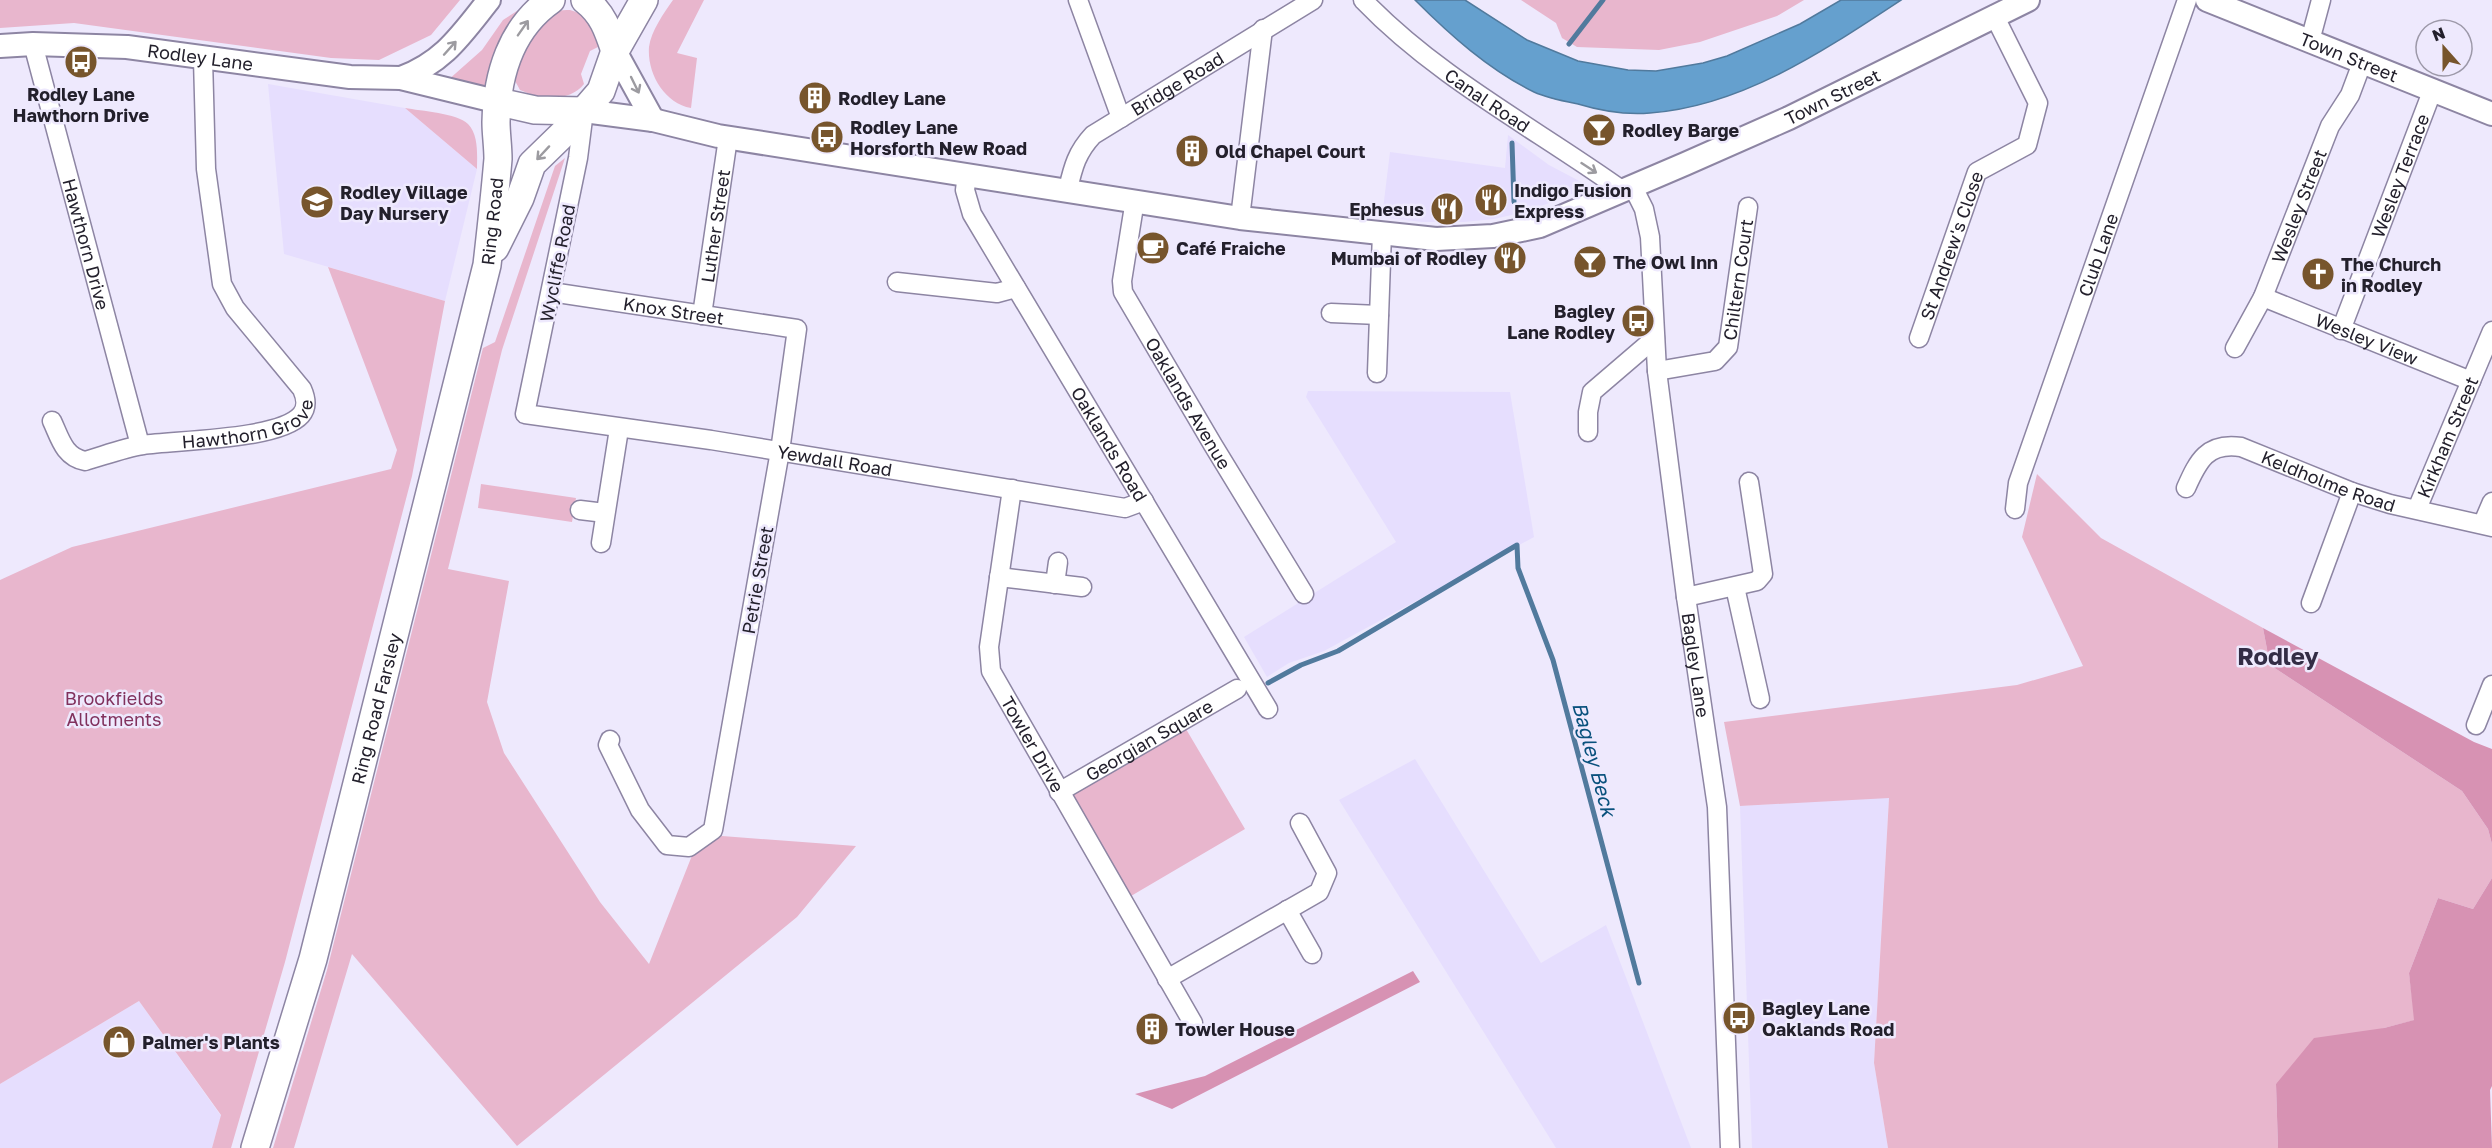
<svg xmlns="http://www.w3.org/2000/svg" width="2492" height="1148" font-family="'Golos Text',sans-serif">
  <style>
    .built { fill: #e6defe }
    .green { fill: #e8b6cd }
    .forest { fill: #d792b3 }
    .water { fill: #65a0ce; stroke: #517a9d; stroke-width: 1.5 }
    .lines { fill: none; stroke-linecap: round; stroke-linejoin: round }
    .stream { stroke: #517a9d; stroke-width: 5 }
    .minor-casing { stroke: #8d85a3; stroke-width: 21 }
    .major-casing { stroke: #8d85a3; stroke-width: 26 }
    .highway-casing { stroke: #8d85a3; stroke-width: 30 }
    .minor { stroke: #fff; stroke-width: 18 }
    .major { stroke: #fff; stroke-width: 22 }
    .highway { stroke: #fff; stroke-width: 27 }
    .oneway { stroke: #9c9ba0 }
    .labels { text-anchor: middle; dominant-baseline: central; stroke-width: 5; stroke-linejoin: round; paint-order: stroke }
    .street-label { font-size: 18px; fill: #23202c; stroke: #eee9fd }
    .poi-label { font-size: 18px; font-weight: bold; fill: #23202c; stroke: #eee9fd; text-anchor: start }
    .park-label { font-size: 18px; fill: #81315d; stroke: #eee9fd }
    .water-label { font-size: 20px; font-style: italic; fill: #09517d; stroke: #eee9fd }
    .district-label { font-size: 24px; font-weight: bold; fill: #332c45; stroke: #eee9fd }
  </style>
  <rect width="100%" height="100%" fill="#eee9fd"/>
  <path class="built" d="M268,84L405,108L477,169L445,301L284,254Z
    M1508,135L1549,165L1585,184L1584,189L1529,211L1494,219L1464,222H1422L1382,217L1390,152L1505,168Z
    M1308,391L1510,392L1534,537L1324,651L1289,663L1267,677L1244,637L1396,542L1306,397Z
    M1415,759L1541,963L1606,925L1691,1148H1556L1339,800Z
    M1889,797L1874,1063L1888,1148H1752L1740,806Z
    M139,1001L221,1116L212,1148H0V1084Z"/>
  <path class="green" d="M0,0H460L431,35L379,60L331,58L74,23L0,28Z
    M673,0H704L677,53L697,58L691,108C664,103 647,73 649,47C651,31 664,13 673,0Z
    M1521,0H1804L1777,16L1700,42L1659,50L1577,47L1562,38L1556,23Z
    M520,9L523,11L489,87L447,81L482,50L503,20Z
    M570,10C587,14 597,31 598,47L590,51L581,74L584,84C569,103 540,99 520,90L514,79C518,59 537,20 556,12C560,10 566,10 570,10Z
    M405,108C421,111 457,113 468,124C479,135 477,156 477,169Z
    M565,158L502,350L448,569L509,581L487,702L504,753L600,902L649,964L693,853L722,836L856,846L797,917L517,1146L352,954L294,1148H273L327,970L483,348L495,342L555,166Z
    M328,267L445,301L412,476L285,962L231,1148H212L221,1115L139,1001L0,1084V580L72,547L391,469L397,450Z
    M2037,474L2101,538L2263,628L2270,665L2462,791L2488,829L2492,844V878L2473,909L2438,898L2409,973L2415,1020L2384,1028L2276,1084L2278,1148H1888L1874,1063L1889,798L1740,806L1724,722L2017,685L2083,666L2022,537Z
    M481,484L576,498L572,522L478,508Z
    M1186,729L1245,829L1131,896L1073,795Z"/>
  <path class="forest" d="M2263,628L2474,742L2492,749V844L2488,829L2462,791L2270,665Z
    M2492,878V1086L2490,1090L2492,1148H2278L2276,1084L2314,1038L2384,1028L2414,1020L2409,973L2438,898L2473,909Z
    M1413,971L1420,982L1172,1109L1135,1094L1205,1076Z"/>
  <path class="water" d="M1415,0H1465L1527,40L1578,61L1628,70L1656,71L1703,63L1727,56L1800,24L1841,0H1901C1825,50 1743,106 1650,113C1625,115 1601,111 1578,104C1563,101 1547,98 1534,92C1489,70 1450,35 1415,0Z"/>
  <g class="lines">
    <path class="stream" d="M1569,44L1603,0
      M1512,143L1514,202
      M1268,683L1301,665L1338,651L1517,545L1518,568L1553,660L1639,983"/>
    <defs>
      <g id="minor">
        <path d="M1078,0L1121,118"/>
        <path id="s1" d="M1363,0C1438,78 1535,128 1623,191"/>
        <path d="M2310,41L2321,0"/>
        <path id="s2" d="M33,44L140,445"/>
        <path id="s3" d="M584,111L578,158L525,414L711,440L1125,508L1144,501"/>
        <path id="s4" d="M967,174L965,190L972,214L1268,709"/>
        <path id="s5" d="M1633,187L1644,209L1650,237L1657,371L1686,597L1717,807L1730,1148"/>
        <path id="s6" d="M1068,189C1073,167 1077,152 1093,135L1313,0"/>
        <path id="s7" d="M1135,200L1122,281L1123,292L1213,445L1304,594"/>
        <path d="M1240,218L1263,29"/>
        <path d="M897,282L997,293L1016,288"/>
        <path id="s8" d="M551,292L797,329L780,451L713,830L689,847L667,845L640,810L608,745L610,740"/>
        <path id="s9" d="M2263,297L2471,381"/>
        <path d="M1331,313L1379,315"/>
        <path id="s10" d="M702,315L728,138"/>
        <path id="s11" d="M2341,330L2433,89"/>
        <path id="s12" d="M1919,338L1977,172L2027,145L2038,103L1994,15"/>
        <path id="s13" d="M2235,348L2263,297L2330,126L2350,95L2362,63"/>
        <path id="s14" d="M1657,371L1715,361L1728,347L1748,207"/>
        <path d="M1377,373L1382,233"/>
        <path id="s15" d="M52,421C60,438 64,457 85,461C103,456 123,448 143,445C177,440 279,440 301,415C308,407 306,398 302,389L235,308L222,284L206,169L203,59"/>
        <path d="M1588,432V412L1592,392L1655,338"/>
        <path id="s16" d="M2186,488C2198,461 2207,442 2241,447L2352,492L2390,504L2492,527"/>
        <path id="s17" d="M1012,489L989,647L991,671L1193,1023"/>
        <path id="s18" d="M2015,509L2018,483L2187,0"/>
        <path id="s19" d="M2417,509L2492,331"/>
        <path d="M580,510L605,513"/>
        <path d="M2483,523L2492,502"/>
        <path d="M601,543L619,429"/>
        <path d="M999,577L1082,587"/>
        <path d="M1055,584L1058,562"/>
        <path d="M1735,587L1760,699"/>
        <path d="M1686,597L1757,581L1763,574L1749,482"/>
        <path d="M2311,603L2352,492"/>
        <path d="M2476,725L2492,685"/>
        <path id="s20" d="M1059,792L1237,689"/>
        <path d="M1287,910L1312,954"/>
        <path d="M1167,979L1319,892L1327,873L1300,823"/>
      </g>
      <g id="major">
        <path id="s21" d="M2207,0L2492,114"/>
        <path id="s22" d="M0,46L33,44L127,47L350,77L401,78L499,102"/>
        <path d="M615,51L653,120"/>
        <path d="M401,78C444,62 461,35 489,0"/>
        <path id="s23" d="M584,111L653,120L718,136L1240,218L1436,239L1493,236L1540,226L1685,164L1789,118L2028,0"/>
      </g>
      <g id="highway">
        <path d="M585,0C603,14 608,30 615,51"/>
        <path d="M499,102L535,110L584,111"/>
        <path d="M495,248L520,198L532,164L569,128L601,91L615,51L644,0"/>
        <path id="s24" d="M255,1148L313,959L487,265C491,230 495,194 498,159C498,146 496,134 496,122C497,75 511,28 551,0"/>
      </g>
    </defs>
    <use href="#minor" class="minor-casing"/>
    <use href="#major" class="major-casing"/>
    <use href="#highway" class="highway-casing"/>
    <use href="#minor" class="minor"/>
    <use href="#major" class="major"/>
    <use href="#highway" class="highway"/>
  </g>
  <defs><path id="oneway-shaft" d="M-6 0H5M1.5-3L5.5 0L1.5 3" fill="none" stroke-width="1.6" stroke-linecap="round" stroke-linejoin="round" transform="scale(1.5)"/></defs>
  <g class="oneway">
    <use href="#oneway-shaft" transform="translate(523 28) rotate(-55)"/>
    <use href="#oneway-shaft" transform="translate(450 48) rotate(-48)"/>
    <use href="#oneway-shaft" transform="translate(635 85) rotate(64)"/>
    <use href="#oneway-shaft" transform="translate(543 153) rotate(133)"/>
    <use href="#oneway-shaft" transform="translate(1589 168) rotate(33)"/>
  </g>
  <defs>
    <symbol id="bus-disc" viewBox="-11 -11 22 22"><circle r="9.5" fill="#77552c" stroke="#eee9fd"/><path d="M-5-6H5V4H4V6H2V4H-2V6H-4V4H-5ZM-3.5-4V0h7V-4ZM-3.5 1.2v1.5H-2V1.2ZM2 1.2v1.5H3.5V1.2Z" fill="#fff"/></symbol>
    <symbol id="building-disc" viewBox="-11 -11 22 22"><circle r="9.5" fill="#77552c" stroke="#eee9fd"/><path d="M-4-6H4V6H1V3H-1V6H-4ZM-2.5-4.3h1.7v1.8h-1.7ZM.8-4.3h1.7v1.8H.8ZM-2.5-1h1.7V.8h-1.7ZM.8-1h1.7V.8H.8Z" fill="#fff"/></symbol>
    <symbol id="bar-disc" viewBox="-11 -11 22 22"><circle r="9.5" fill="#77552c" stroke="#eee9fd"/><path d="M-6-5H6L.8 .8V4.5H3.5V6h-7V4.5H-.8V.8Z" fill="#fff"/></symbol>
    <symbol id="restaurant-disc" viewBox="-11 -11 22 22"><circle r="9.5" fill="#77552c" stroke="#eee9fd"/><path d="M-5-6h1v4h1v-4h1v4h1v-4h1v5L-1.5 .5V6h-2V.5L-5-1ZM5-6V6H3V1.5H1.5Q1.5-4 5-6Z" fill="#fff"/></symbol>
    <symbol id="school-disc" viewBox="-11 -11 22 22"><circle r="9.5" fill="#77552c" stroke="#eee9fd"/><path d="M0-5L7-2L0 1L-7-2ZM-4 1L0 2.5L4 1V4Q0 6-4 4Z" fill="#fff"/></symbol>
    <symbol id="cafe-disc" viewBox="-11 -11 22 22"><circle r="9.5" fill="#77552c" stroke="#eee9fd"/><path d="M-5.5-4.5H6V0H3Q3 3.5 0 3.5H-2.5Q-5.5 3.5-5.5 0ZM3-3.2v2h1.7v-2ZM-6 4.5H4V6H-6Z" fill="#fff"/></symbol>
    <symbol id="church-disc" viewBox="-11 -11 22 22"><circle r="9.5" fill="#77552c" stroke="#eee9fd"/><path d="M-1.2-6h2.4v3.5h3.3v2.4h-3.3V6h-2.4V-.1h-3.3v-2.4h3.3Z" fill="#fff"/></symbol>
    <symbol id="shop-disc" viewBox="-11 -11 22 22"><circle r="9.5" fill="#77552c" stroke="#eee9fd"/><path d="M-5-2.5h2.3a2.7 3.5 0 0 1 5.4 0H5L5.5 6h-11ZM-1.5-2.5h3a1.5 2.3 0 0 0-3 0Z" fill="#fff"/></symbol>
  </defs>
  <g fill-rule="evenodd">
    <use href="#bus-disc" x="62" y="43" width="38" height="38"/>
    <use href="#building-disc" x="796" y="79" width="38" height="38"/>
    <use href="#bar-disc" x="1580" y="111" width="38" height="38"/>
    <use href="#bus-disc" x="808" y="118" width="38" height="38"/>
    <use href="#building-disc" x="1173" y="132" width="38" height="38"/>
    <use href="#restaurant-disc" x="1472" y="181" width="38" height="38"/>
    <use href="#school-disc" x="298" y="183" width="38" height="38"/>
    <use href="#restaurant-disc" x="1428" y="190" width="38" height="38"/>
    <use href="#cafe-disc" x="1134" y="229" width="38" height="38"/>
    <use href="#restaurant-disc" x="1491" y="239" width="38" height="38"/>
    <use href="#bar-disc" x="1571" y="243" width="38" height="38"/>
    <use href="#church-disc" x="2299" y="255" width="38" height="38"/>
    <use href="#bus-disc" x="1619" y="302" width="38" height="38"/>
    <use href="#bus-disc" x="1720" y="999" width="38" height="38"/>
    <use href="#building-disc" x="1133" y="1010" width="38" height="38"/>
    <use href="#shop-disc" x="100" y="1023" width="38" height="38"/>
  </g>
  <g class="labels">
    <g class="street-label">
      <text stroke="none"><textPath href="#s21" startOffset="153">Town Street</textPath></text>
      <text stroke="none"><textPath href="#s22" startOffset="201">Rodley Lane</textPath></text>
      <text stroke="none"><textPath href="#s6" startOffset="159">Bridge Road</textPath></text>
      <text stroke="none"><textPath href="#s23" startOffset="1287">Town Street</textPath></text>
      <text stroke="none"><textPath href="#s1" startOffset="160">Canal Road</textPath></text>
      <text stroke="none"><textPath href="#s11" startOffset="165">Wesley Terrace</textPath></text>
      <text stroke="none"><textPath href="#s13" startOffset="156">Wesley Street</textPath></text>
      <text stroke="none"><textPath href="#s24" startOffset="957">Ring Road</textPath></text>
      <text stroke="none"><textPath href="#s10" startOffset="90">Luther Street</textPath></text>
      <text stroke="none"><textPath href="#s2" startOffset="207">Hawthorn Drive</textPath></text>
      <text stroke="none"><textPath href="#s12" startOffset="98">St Andrew's Close</textPath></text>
      <text stroke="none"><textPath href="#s18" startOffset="268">Club Lane</textPath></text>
      <text transform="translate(557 263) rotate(-79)">Wycliffe Road</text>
      <text stroke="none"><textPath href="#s14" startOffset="146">Chiltern Court</textPath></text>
      <text stroke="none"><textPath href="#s8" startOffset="124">Knox Street</textPath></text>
      <text stroke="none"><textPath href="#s9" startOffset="112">Wesley View</textPath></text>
      <text stroke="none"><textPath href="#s7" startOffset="222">Oaklands Avenue</textPath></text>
      <text stroke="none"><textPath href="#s15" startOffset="224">Hawthorn Grove</textPath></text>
      <text stroke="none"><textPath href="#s19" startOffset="78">Kirkham Street</textPath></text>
      <text stroke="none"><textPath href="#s4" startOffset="309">Oaklands Road</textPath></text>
      <text stroke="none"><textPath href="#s3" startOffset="622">Yewdall Road</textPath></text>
      <text stroke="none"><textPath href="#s16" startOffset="170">Keldholme Road</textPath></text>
      <text transform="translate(757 580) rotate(-80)">Petrie Street</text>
      <text stroke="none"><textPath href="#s5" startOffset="484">Bagley Lane</textPath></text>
      <text stroke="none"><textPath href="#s24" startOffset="456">Ring Road Farsley</textPath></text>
      <text stroke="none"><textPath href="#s20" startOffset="104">Georgian Square</textPath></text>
      <text stroke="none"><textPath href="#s17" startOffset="268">Towler Drive</textPath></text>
    </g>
    <g class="poi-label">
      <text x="81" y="94" text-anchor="middle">Rodley Lane<tspan x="81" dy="21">Hawthorn Drive</tspan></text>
      <text x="838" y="98">Rodley Lane</text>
      <text x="850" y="127">Rodley Lane<tspan x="850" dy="21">Horsforth New Road</tspan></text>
      <text x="1622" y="130">Rodley Barge</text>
      <text x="1215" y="151">Old Chapel Court</text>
      <text x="1514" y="190">Indigo Fusion<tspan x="1514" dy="21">Express</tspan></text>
      <text x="340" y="192">Rodley Village<tspan x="340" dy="21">Day Nursery</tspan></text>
      <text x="1424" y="209" text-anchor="end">Ephesus</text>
      <text x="1176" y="248">Café Fraiche</text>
      <text x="1487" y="258" text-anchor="end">Mumbai of Rodley</text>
      <text x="1613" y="262">The Owl Inn</text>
      <text x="2341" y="264">The Church<tspan x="2341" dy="21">in Rodley</tspan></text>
      <text x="1615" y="311" text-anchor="end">Bagley<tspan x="1615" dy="21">Lane Rodley</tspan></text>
      <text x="1762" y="1008">Bagley Lane<tspan x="1762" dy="21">Oaklands Road</tspan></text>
      <text x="1175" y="1029">Towler House</text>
      <text x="142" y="1042">Palmer's Plants</text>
    </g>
    <g class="park-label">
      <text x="114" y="698">Brookfields<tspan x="114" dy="21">Allotments</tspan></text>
    </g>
    <g class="water-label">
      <text transform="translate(1595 759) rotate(75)">Bagley Beck</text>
    </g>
    <g class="district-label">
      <text x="2278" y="655">Rodley</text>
    </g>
  </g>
  <g transform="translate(2444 48) rotate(339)"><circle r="28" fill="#eee9fd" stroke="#9d99a9" stroke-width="1.5"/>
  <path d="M0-4.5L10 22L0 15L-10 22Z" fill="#77552c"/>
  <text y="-9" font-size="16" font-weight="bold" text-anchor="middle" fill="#23202c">N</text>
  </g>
</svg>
